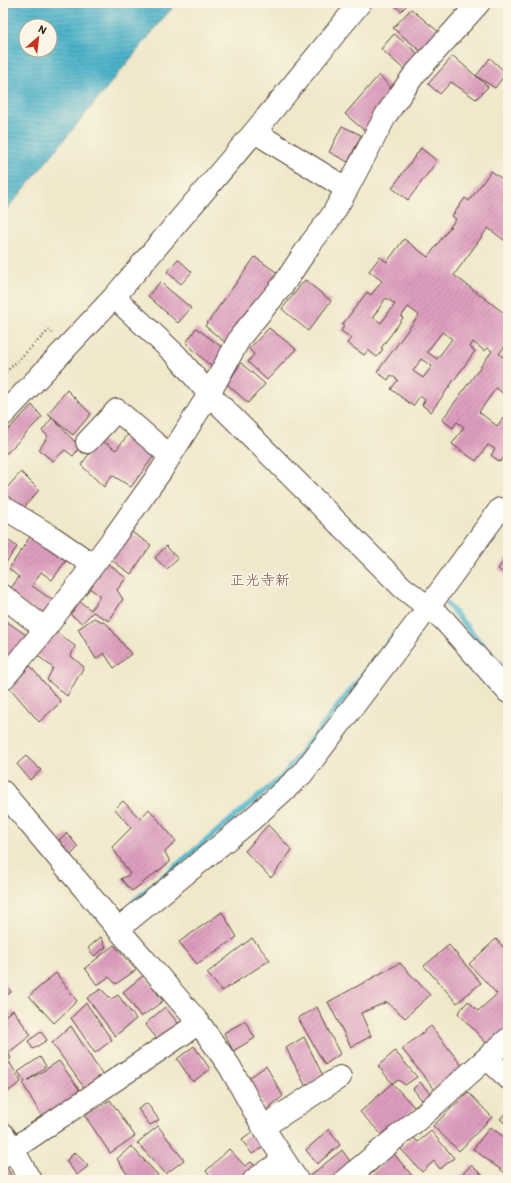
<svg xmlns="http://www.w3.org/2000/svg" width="511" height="1183" font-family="Itim,'Klee One',sans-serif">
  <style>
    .water { fill: url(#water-rules); stroke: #446f74; fill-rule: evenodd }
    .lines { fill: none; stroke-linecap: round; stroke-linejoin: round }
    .stream { stroke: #4cb4cb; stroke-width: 5.5 }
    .building { fill: url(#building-hatch); fill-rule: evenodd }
    .minor-casing { stroke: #564638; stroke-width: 24 }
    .path { stroke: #564638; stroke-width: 2.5; stroke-dasharray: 1 3; stroke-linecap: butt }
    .minor { stroke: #fff; stroke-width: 22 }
    .labels { text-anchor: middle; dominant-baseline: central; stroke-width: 3; stroke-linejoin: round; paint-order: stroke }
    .quarter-label { font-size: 15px; fill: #745356; stroke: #fcf5e5 }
  </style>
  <defs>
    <pattern id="water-rules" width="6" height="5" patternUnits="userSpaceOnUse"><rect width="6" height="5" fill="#4cb4cb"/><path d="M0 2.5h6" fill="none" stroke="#4093a4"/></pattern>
    <pattern id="building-hatch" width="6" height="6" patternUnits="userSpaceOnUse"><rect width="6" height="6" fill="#de9ebf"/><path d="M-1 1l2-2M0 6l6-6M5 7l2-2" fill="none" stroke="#b5819b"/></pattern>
  </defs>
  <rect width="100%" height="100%" fill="#fcf5e5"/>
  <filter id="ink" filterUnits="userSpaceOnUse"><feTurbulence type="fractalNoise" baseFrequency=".025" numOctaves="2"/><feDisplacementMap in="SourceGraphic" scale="8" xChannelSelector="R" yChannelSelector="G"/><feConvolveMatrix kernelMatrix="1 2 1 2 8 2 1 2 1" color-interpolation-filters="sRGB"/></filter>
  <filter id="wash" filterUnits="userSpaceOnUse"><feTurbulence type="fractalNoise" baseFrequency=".012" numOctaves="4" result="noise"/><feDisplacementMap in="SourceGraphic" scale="16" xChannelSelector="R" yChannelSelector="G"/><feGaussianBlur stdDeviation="0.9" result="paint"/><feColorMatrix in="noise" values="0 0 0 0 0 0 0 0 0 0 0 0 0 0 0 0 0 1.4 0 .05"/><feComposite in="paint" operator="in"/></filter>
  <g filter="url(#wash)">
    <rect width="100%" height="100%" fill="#efe8cb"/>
    <path class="water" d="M3,3H176L19,195L3,213ZM26,26H50V50H26Z"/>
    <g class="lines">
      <path class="stream" d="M447,604L508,674
        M134,901L282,777L396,633"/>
    </g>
    <g id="blocks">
      <path class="building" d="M392,3H409L401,11Z
        M411,9L440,33L423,53L393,28Z
        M394,34L421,56L407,72L381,49Z
        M453,56L476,76L490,58L506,73L495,88L476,76L488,87L476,99L451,82L440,94L428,84Z
        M379,75L392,89L365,131L345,114Z
        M342,126L361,135L348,162L329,152Z
        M421,148L437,161L408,200L392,188Z
        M491,171L508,183V243L488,228L454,275L508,316V342L499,354L508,361V397L496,388L479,412L497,426L508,412V452L500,462L491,455L495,449L488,445L476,461L452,444L464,427L457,422L453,428L442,420L492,351L488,348L485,351L473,342L470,347L475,351L431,412L422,405L425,400L420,396L413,406L391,389L398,380L391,375L388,380L377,372L419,315L408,307L401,317L403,318L381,348L383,349L377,357L368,350L364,355L347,343L351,338L341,331L344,326L342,325L367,292L371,295L382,281L369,271L380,257L387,262L404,239L428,257L456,219L452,216L465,198L469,201ZM386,298L395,304L381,323L373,317ZM442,332L452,339L437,359L427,352ZM421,359L432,366L423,378L413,371Z
        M255,257L279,274L226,343L205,326Z
        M178,259L192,272L181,284L167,272Z
        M305,280L331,301L308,331L282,309Z
        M160,282L191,308L178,323L148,296Z
        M196,328L226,350L214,369L186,343Z
        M269,328L296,349L267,380L248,362L254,354L249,349Z
        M241,363L265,384L248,403L227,384Z
        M67,390L91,414L73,435L52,418L80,447L73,456L65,450L53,461L39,450L48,436L42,431L52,418L48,414Z
        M32,405L42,417L7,453L3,450V435Z
        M130,432L156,453L131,487L112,475L104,487L81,465L100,439L116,450Z
        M21,472L39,490L21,511L3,492Z
        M130,531L151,545L131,574L110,559Z
        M31,535L67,559L52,580L41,572L32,586L54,601L42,618L8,592L19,577L9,569Z
        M3,536L17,547L3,567Z
        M166,546L178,559L167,569L155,558Z
        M508,555V576L498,569Z
        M105,561L126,578L117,590L123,599L109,621L93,612L82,623L67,612L76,599L91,610L100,596L85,585Z
        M94,618L107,624L131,654L114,668L104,653L96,659L78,629Z
        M3,619L29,637L12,658L3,655Z
        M53,630L75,646L71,656L84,667L67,696L47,680L53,668L36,654Z
        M30,666L61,702L39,722L10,688Z
        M26,756L41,770L30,780L17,764Z
        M123,801L140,819L149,809L176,841L165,852L170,862L132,891L121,879L130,874L112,847L131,828L115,809Z
        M268,825L292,850L271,878L245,851Z
        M67,833L78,847L71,855L59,840Z
        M222,912L237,937L197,964L179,942Z
        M101,937L106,947L94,956L88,948Z
        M252,938L270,960L222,991L207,973Z
        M496,939L508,953V974L506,976L508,978V1030L490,1047L458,1013L468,1001L478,1011L497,994L469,964Z
        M114,945L136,970L116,984L109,977L97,985L85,968Z
        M449,945L481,983L457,1003L424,966Z
        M400,963L430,995L405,1018L387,1002L361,1013L371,1036L351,1047L328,1002Z
        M56,973L77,1001L54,1023L29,996Z
        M144,975L163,1001L141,1017L123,992Z
        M3,981L11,992L3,998Z
        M101,989L111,999L118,995L136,1019L115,1036L87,998Z
        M86,1003L112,1040L95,1053L71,1018Z
        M165,1007L182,1028L159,1041L145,1024Z
        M317,1007L340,1054L325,1065L298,1018Z
        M13,1010L31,1035L8,1053L11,1058L3,1064V1017Z
        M245,1021L255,1038L233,1051L224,1033Z
        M71,1026L103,1076L85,1089L52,1043Z
        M431,1026L462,1066L435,1090L402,1049Z
        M41,1032L47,1040L33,1049L28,1041Z
        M304,1037L323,1076L306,1087L286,1048Z
        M194,1046L210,1069L193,1082L177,1059Z
        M395,1051L417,1077L405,1085L399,1080L392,1083L378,1066Z
        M40,1057L46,1066L27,1081L59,1061L81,1092L44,1120L23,1084L25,1082L18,1072Z
        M10,1063L21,1082L3,1095V1068Z
        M266,1066L283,1096L266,1110L249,1078Z
        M420,1082L433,1097L426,1105L413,1089Z
        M392,1083L415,1108L383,1136L360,1112Z
        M468,1092L492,1117L459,1151L433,1126Z
        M110,1100L135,1136L110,1153L85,1116Z
        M147,1103L159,1120L150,1125L138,1109Z
        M508,1110V1126L500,1119Z
        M158,1126L184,1160L166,1174L137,1143Z
        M490,1127L508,1140V1175L473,1149Z
        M329,1129L340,1145L317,1164L306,1150Z
        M254,1131L265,1146L252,1154L242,1140Z
        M431,1131L454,1158L440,1169L434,1161L422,1172L400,1148L413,1137L418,1142Z
        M131,1146L158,1175L152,1180H131L117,1159Z
        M229,1149L245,1166L251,1162L259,1170L244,1180H213L206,1171Z
        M342,1150L352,1164L334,1180H307L306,1179Z
        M75,1152L88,1166L77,1175L66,1161Z
        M394,1154L414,1178L411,1180H364Z
        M3,1161L14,1180H3Z
        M471,1165L488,1180H457Z"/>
    </g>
  </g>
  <g filter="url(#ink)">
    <use href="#blocks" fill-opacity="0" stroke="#564638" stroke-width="1"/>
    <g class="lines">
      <defs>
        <path id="minor" d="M256,130L266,139L347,189
          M114,297L177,356L209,394L402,587L443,619L508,692
          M3,415L114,297L256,130L360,3
          M87,442L117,410L170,456
          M3,507L52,537L93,565
          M3,596L45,629
          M3,679L38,638L112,540L161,471L209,394L241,336L283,285L311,243L331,217L347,189L386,115L414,75L479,3
          M3,792L118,929L199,1023L230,1067L263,1127L297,1180
          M118,929L250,821L302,774L428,608L500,509
          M487,1058L508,1078
          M263,1127L340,1077
          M3,1134L13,1149L30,1180
          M3,1156L199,1023
          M254,1180L284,1160
          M345,1180L422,1116L508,1039"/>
      </defs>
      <use href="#minor" class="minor-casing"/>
      <path class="path" d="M3,375L49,330L52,333"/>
      <use href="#minor" class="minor"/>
    </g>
  </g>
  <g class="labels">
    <g class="quarter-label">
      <text x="260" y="580">正光寺新</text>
    </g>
  </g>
  <rect width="511" height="1183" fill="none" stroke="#fcf5e5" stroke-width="16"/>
  <g transform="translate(38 38) rotate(28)"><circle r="19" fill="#fcf5e5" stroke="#afa495"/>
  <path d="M0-3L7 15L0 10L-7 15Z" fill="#c8321e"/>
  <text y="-6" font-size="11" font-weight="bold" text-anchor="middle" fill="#3b2a1e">N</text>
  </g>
</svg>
